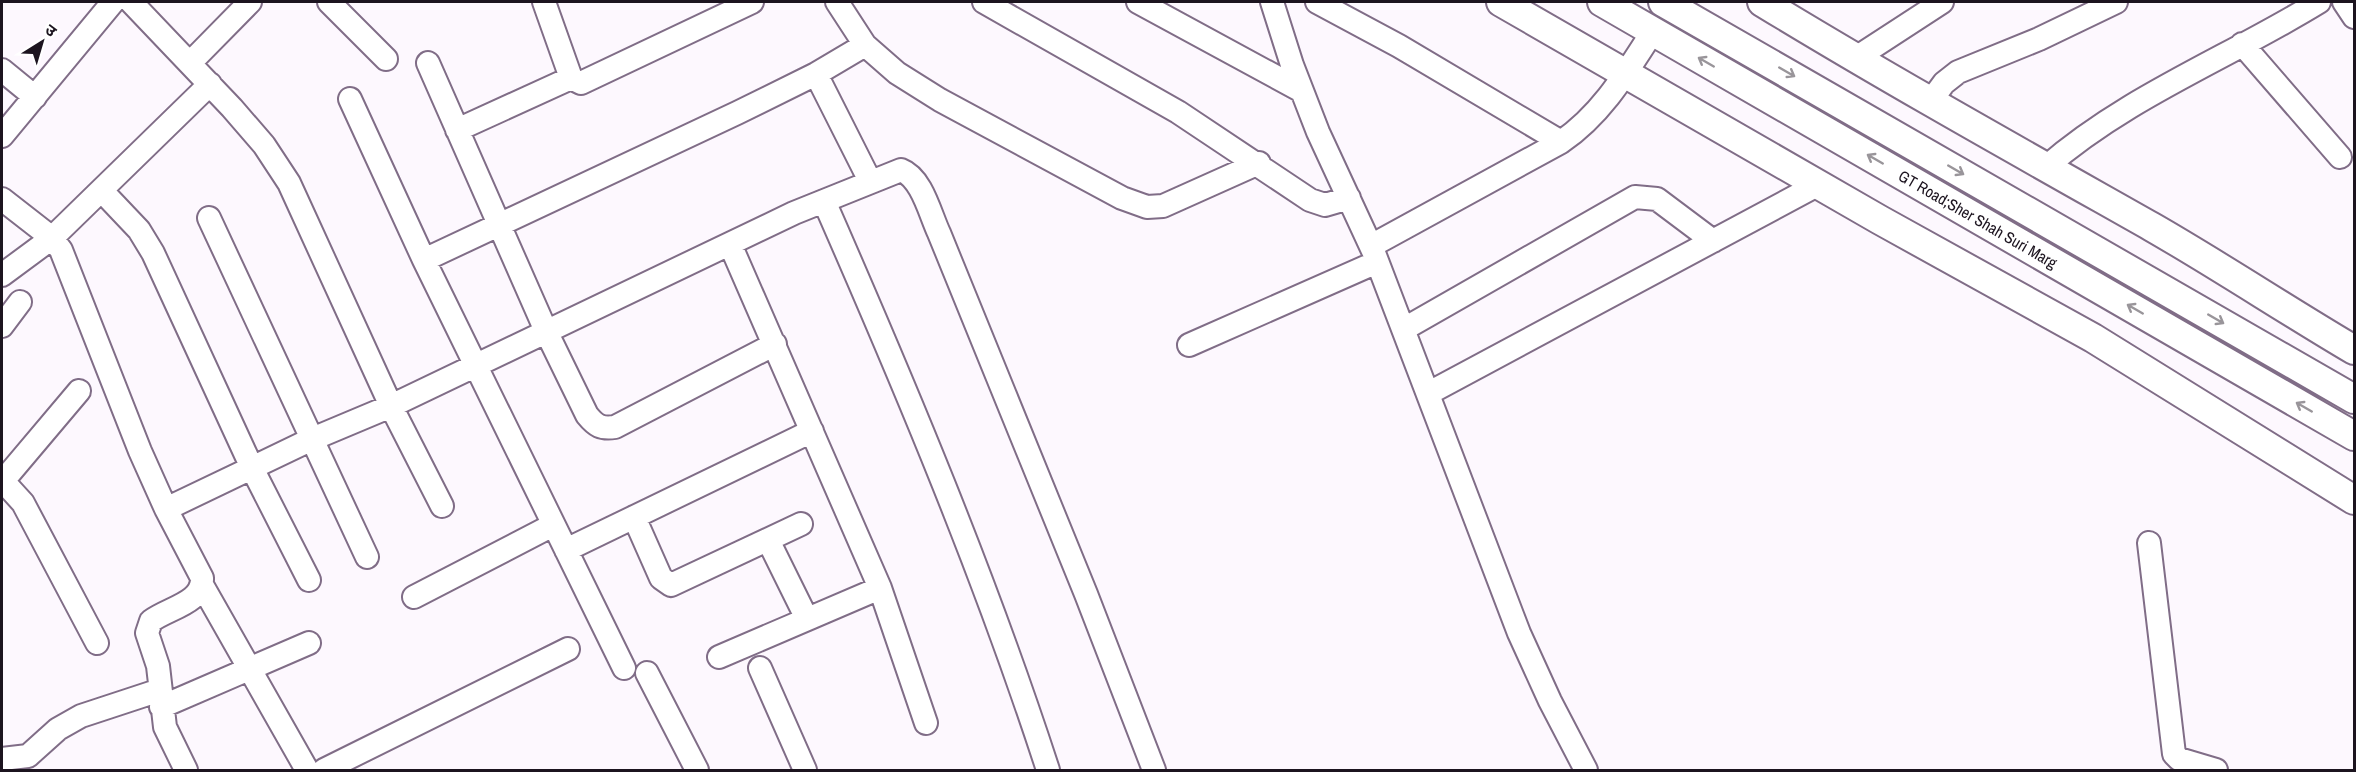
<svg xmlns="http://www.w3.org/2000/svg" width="2356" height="772" font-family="'Archivo Narrow','Noto Sans Devanagari',sans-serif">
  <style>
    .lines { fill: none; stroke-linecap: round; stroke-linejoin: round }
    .minor-casing { stroke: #806d87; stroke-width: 26 }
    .major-casing { stroke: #806d87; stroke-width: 32 }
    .minor { stroke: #fff; stroke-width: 22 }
    .major { stroke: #fff; stroke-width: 28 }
    .oneway { stroke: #99959a }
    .labels { text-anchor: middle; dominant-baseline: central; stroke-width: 5; stroke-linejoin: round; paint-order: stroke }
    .street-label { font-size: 16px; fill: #1c141f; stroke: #fff }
  </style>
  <rect width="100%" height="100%" fill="#fdf8fe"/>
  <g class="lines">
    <defs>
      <path id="minor" d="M131,2L232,108L264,145L289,183L391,406L442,506
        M329,2L386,59
        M544,2L571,78L581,83L752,2
        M837,2L865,45L897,73L940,100L1122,198L1147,207L1163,206L1259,163
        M984,2L1178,112L1310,200L1325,205L1349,198
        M1138,2L1302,91
        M1272,2L1292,65L1318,132L1374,253L1519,633L1550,701L1586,770
        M1317,2L1399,46L1561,142
        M2344,2L2354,17
        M2242,44L2340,157
        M1856,58L1942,2
        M190,63L250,2
        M428,63L546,331L587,415C596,426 601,429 615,427L775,344
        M2,70L35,97
        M816,74L870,181
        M350,99L424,260
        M1930,102L1944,83L1958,72L2039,39L2116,2
        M457,130L571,78
        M2,136L113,2
        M2045,168C2126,97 2228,58 2319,2
        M102,191L139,230L153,253L252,468L309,580
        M2,199L52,238L61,250L140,451L166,509L202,578C203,603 168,608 151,621L147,633L158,666L165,727L186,770
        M824,201C906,388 985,576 1048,770
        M209,218L367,557
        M730,244L880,588L926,723
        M1371,246L1561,142C1602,114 1626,73 1653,31
        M2,275L52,238L210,84
        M2,326L20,302
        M1404,329L1635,197L1657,199L1713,241
        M1189,345L1377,262
        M1429,393L1819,184
        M2,480L23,503L97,643
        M3,481L79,391
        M166,509L310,440L391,406L794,213L901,170C922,178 930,214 939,233L1086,594L1154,770
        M634,517L661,578L671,585L801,524
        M768,540L807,619
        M2149,543L2174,754L2179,759L2216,770
        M566,550L812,431
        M202,585L307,770
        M414,597L553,525
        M719,657L880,588
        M624,668L424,260L737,113L816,74L865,45
        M760,668L805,770
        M647,673L697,770
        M161,707L309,643
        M2,759L28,756L58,729L81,716L160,690
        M324,770L568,649"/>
      <path id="major" d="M1501,2L1880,220L2093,338L2354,500
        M1602,2L2354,436
        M1663,2L2354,399
        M1762,2C1890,80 2021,153 2152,227C2220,266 2286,310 2354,350"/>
    </defs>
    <use href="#minor" class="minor-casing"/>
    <use href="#major" class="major-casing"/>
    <use href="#minor" class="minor"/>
    <use href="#major" class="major"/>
  </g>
  <defs><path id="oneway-shaft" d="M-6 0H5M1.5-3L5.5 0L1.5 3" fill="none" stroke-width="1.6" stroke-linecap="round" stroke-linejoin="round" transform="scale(1.5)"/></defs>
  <g class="oneway">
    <use href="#oneway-shaft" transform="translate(1706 62) rotate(-150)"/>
    <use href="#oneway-shaft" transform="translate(1787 72) rotate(30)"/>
    <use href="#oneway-shaft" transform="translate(1875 159) rotate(-150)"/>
    <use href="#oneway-shaft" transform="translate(1956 170) rotate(30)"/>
    <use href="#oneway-shaft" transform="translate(2135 309) rotate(-150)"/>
    <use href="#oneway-shaft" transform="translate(2216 319) rotate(30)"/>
    <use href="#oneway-shaft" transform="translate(2304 407) rotate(-150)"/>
  </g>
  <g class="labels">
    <g class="street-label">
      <text transform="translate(1978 219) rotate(30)">GT Road;Sher Shah Suri Marg</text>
    </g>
  </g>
  <rect width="2356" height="772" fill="none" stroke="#1c141f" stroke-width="6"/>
  <g transform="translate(42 42) rotate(37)" stroke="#ffffff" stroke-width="4.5" paint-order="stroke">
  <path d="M0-4.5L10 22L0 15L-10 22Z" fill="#1c141f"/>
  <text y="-9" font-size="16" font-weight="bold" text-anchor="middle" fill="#1c141f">उ</text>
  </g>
</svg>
